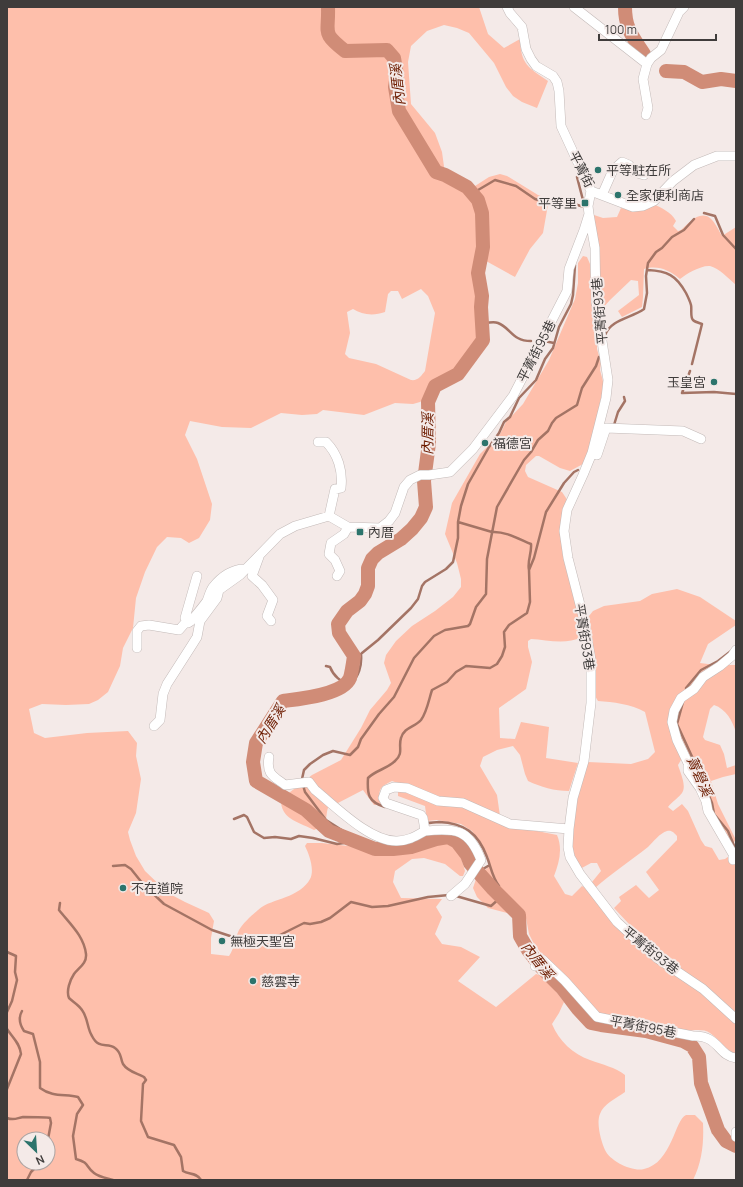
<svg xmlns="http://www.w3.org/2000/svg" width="743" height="1187" font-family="Manrope,'Noto Sans TC',sans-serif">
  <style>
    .green { fill: #febfab; fill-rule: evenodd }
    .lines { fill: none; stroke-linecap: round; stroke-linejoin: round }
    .stream { stroke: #a47465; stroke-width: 2.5 }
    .river { stroke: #d08c77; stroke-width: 14 }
    .minor-casing { stroke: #c3bab8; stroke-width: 10 }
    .minor { stroke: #fff; stroke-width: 9 }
    .poi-dot { fill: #2c746c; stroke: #f4eae8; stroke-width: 1.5 }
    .labels { text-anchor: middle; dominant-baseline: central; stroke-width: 4; stroke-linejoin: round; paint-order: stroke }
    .street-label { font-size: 13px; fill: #3f3c3b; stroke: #f4eae8 }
    .poi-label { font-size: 13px; fill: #3f3c3b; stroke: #f4eae8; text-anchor: start }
    .water-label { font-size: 14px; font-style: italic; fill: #6d1c00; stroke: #f4eae8 }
  </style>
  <rect width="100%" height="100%" fill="#f4eae8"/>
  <path class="green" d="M7,7H479L488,34L504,48L520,39C521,65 528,67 548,81L537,108L522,102L513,96L506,87L494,63L469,33L457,28L444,25L427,31L411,46L408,62L411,104L435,133L442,152L446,181L453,187L462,190L475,186L489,177L500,174L507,176L538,195L549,199L543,233L530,249L515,277L477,256L479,336L471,352L457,370L432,385L426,398L420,402L413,404L395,403L364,415L323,410L317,414L302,415L281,413L251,428L222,427L190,421L185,435L197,459L212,504L210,520L199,538L189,543L181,538L167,537L157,547L145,572L136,598L133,628L123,648L120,666L108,692L98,700L89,704L66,705L42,704L29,709L34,733L45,738L87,733L128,731L137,743L136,756L141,779L136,813L128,832L130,840L136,856L145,871L168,893L185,902L209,913L214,921L211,938V954L229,956C235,947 235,938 239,930C243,923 252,915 258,910C266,903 276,901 286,897C295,894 306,887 310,879C315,870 309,854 305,846L307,843H322L357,847L373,853L400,851L437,842L450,841C459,849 462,860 465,871L463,876H460L445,864L424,858L412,859L395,871L393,882L401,898L442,899L436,907L442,917L435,934L442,944L461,947L480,957L458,981L496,1007L536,974L545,977L564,1002L559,1013L552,1024C559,1041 573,1054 590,1060C603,1065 615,1067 625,1075V1092C617,1098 603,1104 600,1114C596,1123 601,1141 605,1150C610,1161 632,1172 644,1169C672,1163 675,1119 686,1115C689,1115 693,1115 695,1115L703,1123C704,1143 702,1162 693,1180H7ZM421,289L428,296L435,313L425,371C421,376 418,381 411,380L376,364L349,358L345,354L350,333L347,312L353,309C362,315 374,316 385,312L388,294L391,291H398L402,299ZM24,1139H48V1163H24Z
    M653,204C662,208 671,212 676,221L673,226L678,231L681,230C688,224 699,210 710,218C715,222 719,231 722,236L736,227V285C729,279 719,268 710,266C701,265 686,274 680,279C669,270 658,265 644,269L643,297L642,307L622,317L618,311L639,295L638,281L631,280L610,300L601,310L594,215L603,218L617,217L621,208L634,211Z
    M583,256L587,257L590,264L593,325L597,340V349L601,363L600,370L604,385L589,451L583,464L570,471L560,468L539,456H536L526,465L525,471L528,477L562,492L568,501C564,519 560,537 563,556C568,581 585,611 581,637C567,645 547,640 531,639L528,641V647L532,662L526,689L499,708L500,738L515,739L521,722L549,727L546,758L578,763L569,791C554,791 541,787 528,781L525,774L520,755L513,746L497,750L483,757L480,766L497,795L500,816L511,822L526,821L537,831L557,835C563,849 559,863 554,876L565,894L572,896L582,886L590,891L650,956L674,975L703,993L736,1023V1054C725,1050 720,1040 710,1033C704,1029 695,1030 688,1031L606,1015L596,1012L560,970L543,956L533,942L529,934L526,918L488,908L477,897L473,888L476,879L489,866V858L472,831L461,824L437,820L427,821L425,806L398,796V783L392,781C379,787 377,791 382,804L374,805L363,790L336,804H330C323,814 332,824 314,830C301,823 283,820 281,803L285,796L312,775L341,760L361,728L370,710L387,690L391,683L384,663L386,655L396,641L412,626L435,611L453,597L461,587V579L457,563L445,534L452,503L480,454L500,434L506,422L523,404L549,360L575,299L578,283V263Z
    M677,589L700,597L736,621V625L708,644L700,663L716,665H736V733C733,721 726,709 714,705L710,709L703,737L705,740L720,745L724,754L727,768L736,765V774L723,777L711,781L718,804L736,840L731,845L685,759L681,760L678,765C680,772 687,786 682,793C680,796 671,803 668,807L673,811L682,804L688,811L701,840L705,846L712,848L719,860L725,859L736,851V1016L643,939L614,908L621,901L619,897L636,885L649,898L659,890L646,872L677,840V836C674,833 672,830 667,831C660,833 653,842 648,847C630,861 612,873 595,888L592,882L601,871L597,863H591L580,869C578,862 574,855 572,848C567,823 580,786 588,762L631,764L648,759L655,752L645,712C631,704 613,702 598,701L595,696V662L589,616L593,611L604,606L640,601L652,594Z"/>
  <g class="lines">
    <path class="stream" d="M577,177L584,204
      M473,193L495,180L516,186L535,199L551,204L571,203L584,207
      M704,213L715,216L723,235L736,249
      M648,270C667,271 676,275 686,293C688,297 690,301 691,305C692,309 690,317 693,320C695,322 699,323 702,324L692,364
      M482,324C487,323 493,321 498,323C511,328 512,341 531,341
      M605,335C611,319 632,318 644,309L647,293L646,276L648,263L656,252L662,248L672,237L684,230L694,219
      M544,341L554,343
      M690,371L682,393L714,392L736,394
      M614,425L618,412L625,401L624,397
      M458,522L492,532C505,531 519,539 531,544C532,553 527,561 529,570
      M362,653L378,640L411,608L418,599L422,586L425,582L446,569L453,562L458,538V522L461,506L468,484L489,447L499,433L504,422L510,417L519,398L536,380L545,359L553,348L559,327L571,304L573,295L575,265
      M326,666L330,667C333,675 341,683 350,684C359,677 362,665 361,654L354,656
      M686,688L701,670L718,661L731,651
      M683,702L677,724L694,761L695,771L703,782L712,803L714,814L728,831L735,848
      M302,779L304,770L310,764L323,755L333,751L350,755L358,747L361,739L379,714L394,697L414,658L434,636L445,630L468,626L470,624L476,607L486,594L487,559L497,507L524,460L531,452L538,440L548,431L552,423L556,418L577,405L582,388L596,366L599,357
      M385,807C368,802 367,794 368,778C376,770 387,769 395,761C404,753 398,747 401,738C404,727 415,727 421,720C427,712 429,699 432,690L447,682L456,672L466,666L490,668L497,664L502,656L505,647L504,632L509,625L527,613L530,602L529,570L534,558L546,512L564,483L574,472L578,470
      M234,819L244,815L247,817L254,832L264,838L275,837L291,839L299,836L313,838L337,844L344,843L348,838V834L326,820L305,792L303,785
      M427,823C431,823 435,822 439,822C464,823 478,833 487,857C491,867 492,877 499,886
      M113,866L125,865L131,869L143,884L164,904L212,930L242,940L278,936L304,923L310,924L321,922L330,918L351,902L372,907L388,906L428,897L449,895
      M478,872L488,866
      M456,896L491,906L501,897L502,892
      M60,903L59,910C70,924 84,936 86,954C87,964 78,968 74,974C70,980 66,991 69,998C73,1002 79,1005 82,1010C88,1018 87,1028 92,1036C99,1050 107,1042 115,1048C122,1053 120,1058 123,1064C128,1072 137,1073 144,1077L146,1080L143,1084L141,1121L148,1137L174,1145L181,1157L183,1171C189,1175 196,1172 201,1180
      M7,952L16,956L15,972L17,980L12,1001L7,1012
      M22,1011C18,1018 20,1025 24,1031L33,1034L40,1062V1088C52,1097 65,1094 78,1097L83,1105L77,1114L73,1136L76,1159C90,1163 85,1166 94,1173C99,1177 106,1178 113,1180
      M7,1029C12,1037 20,1043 21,1054L7,1089
      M7,1118C14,1121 17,1118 23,1117C27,1117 47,1117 50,1118L51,1123L48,1139
      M27,1180L31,1172L40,1163"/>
    <path class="river" d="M328,7C329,34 321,32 345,51L387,50L394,58L397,75L395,87L399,111L436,172L445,175L467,187L478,200L482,213L483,247L478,273L482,296L481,307L483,340L458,374L435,386L428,402L429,443L424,481L426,507L421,518L412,529L401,539L378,553L372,559L368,568V586L365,594L360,601L347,611L338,624L339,633L354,656C353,663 352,671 350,678C343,695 299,699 283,701L256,743L253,762L256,781L306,810L329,831L375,849H393L411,847L436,839L448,837L457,842L467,855L470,863L493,889L519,915L520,936L528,950L541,967L562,988L578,1009L591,1023L601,1025L646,1031L683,1041L692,1046L699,1057L701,1083L718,1130L726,1141L736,1146
      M625,7C625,29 633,37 644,54
      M666,71L684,72L702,82L721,79L736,81"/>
    <defs>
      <path id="minor" d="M507,7L510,13L522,27L526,49L531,59L536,66L553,76L557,82L559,91L561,126L591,191L633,207L643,206L654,201L673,181L694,165L717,156H736
        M574,7L647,64L651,58L661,50L679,12L684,7
        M646,115L648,108L643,79L647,64
        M602,195L613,170L622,162L629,165L634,172L644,175
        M589,214L595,248L596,302L608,380L606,398L592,453L583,475L567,510L564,531L568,558L584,620L591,660V703L584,761L573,798L569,829L568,847L570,857L580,874L617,922L657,958L703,989L736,1019
        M318,442H326C338,454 343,471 341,488L335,489L329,516
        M597,455L606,428L683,431L701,439
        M259,557L252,576L262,585L273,600L267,616L271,621
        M197,576L185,618L188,623L191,621C196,615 202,608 207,601C209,596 210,591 213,587C221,577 233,568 246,569
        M337,576L340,571L335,560L329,554L331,543L344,534L348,527
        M137,648V631L141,626L149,625L179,630L186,622
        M154,726L160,720L163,694L167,684L192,645L197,637L200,621L217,598L219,590L240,575L280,534L295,526L329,516L348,527L380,528L389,521L395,513L404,487L410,480L420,475H429L450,472L473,449L513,396L567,291L569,269L584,230L589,214L588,206L591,191
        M269,757C266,774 273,776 285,785L309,782L315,790C335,806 370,842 397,841C408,841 416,836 425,831
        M733,860V854L708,811L706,801L700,788L688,771V763L677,740L672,722L674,711L681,698L694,689L703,677L720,666L732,656L736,650
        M451,896L465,884L481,860C469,829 456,828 425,831L423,818L421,815L386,803L383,798L386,790L394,787L407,788L438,801L463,803L510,824L569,829
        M535,966L543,960L565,981L597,1017L693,1036C719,1035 718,1056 736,1058
        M736,1132V1137"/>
    </defs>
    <use href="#minor" class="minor-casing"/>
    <use href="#minor" class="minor"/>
  </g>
  <g class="poi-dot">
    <circle cx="598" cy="170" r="4"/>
    <circle cx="618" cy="195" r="4"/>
    <rect x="581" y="199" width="8" height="8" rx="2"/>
    <circle cx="714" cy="382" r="4"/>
    <circle cx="485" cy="443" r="4"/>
    <rect x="356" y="528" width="8" height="8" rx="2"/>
    <circle cx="123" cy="888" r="4"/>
    <circle cx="222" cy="941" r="4"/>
    <circle cx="253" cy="981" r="4"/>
  </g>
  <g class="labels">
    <g class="street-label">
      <text transform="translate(582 169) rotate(63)">平菁街</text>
      <text transform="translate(599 311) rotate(-95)">平菁街93巷</text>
      <text transform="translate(536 351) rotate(-63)">平菁街95巷</text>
      <text transform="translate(585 637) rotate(81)">平菁街93巷</text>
      <text transform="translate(651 950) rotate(39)">平菁街93巷</text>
      <text transform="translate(643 1026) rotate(11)">平菁街95巷</text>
    </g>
    <g class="poi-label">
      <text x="606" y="170">平等駐在所</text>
      <text x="626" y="195">全家便利商店</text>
      <text x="577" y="203" text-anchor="end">平等里</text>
      <text x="706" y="382" text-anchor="end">玉皇宮</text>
      <text x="493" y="443">福德宮</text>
      <text x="368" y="532">內厝</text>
      <text x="131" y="888">不在道院</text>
      <text x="230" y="941">無極天聖宮</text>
      <text x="261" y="981">慈雲寺</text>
    </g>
    <g class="water-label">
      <text transform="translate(397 85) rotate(-96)">內厝溪</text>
      <text transform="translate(427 434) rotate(-89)">內厝溪</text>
      <text transform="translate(270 724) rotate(-58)">內厝溪</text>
      <text transform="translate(700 776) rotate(66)">菁礐溪</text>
      <text transform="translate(538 960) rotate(52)">內厝溪</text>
    </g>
  </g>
  <rect width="743" height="1187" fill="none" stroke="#3f3c3b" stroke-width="16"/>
  <g transform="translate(36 1151) rotate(155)"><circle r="19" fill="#f4eae8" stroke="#aca4a3"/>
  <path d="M0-3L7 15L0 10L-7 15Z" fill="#2c746c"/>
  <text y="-6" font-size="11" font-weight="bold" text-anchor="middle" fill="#3f3c3b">N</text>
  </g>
  <path d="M599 34v6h117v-6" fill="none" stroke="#3f3c3b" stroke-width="2"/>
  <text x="605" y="34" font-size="12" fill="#3f3c3b" stroke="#f4eae8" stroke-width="3" paint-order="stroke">100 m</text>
</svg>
